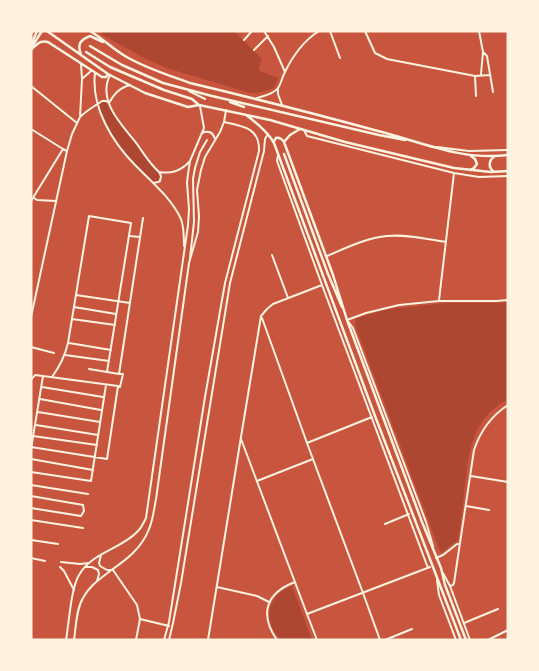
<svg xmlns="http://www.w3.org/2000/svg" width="539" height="671" font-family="'Varela Round',sans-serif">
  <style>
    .green { fill: #ae4732 }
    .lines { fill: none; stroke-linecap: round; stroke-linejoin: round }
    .minor { stroke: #fff3e0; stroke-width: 2 }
    .tertiary { stroke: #fff3e0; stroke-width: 2 }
    .secondary { stroke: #fff3e0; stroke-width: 2.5 }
    .primary { stroke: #fff3e0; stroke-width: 2.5 }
  </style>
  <rect width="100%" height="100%" fill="#c8553d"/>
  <path class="green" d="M103,31H234L262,59L259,68L260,71L278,78L274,88L262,92L250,93L170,69L146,59L101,34Z
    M104,100L109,103L122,126L159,172L161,176L160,181L153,183C142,172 130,160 120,147C111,135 104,119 98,105Z
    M508,302V399C472,419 469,449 465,486C463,504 461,522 458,540L442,552L440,551L355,325L356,318L389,309L447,303H496Z
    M292,586L312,640H282C262,623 266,595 292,586Z"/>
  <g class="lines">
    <path class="minor" d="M264,31L274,47L285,72
      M330,31L340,58
      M365,31L375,53L387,59L475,76L490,75
      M479,31L483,52L481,74
      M244,40L252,31
      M254,50L268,36
      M483,52L487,56L493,92
      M475,76L476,96
      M31,86L77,123
      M31,129L63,149
      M304,130L307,136L454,173L479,177L508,176
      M437,147L469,151L508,150
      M278,155L277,161L322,285L428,568
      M34,198L37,200L56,201
      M31,201L63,149L67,151
      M130,236L140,237
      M272,255L288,298
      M327,256C346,248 366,238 387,236C406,234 427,239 446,242
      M76,295L130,303
      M439,300L454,173
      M74,307L116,314
      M262,318L307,443L363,593L380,640
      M72,319L115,325
      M69,343L111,350
      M31,347L54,353
      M65,355L109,361
      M89,369L119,374
      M52,377C60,366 65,356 68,343L89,216L131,223L107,372
      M31,380L35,375L43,376L118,386
      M42,387L103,397
      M40,399L101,410
      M38,412L100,422
      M36,425L98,435
      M33,436L97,445
      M241,439L307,614L430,567
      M307,443L372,417
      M31,447L107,459L118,386L120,387L123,374H119L143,218
      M31,449L43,376
      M31,459L93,470
      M31,472L91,481L106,385
      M471,476L508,482
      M257,481L313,459
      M31,485L88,494
      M31,496L83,505L84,511L81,516L31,508
      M466,506L489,510
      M31,520L83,528
      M385,524L409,514
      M31,540L58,544
      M433,546L426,522L353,328L347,320L366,313L399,305L439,301H496L508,300
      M31,558L45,561
      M436,558L443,555L457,544H459
      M61,562L80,564L89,563
      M60,567L64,571L74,590
      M113,570L137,605L140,619L136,640
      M450,586L453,585L454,583L474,450C480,432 491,416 508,405
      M217,587L257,596L269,602
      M307,614L317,640
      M140,619L169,626
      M464,623L498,609
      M164,640L169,622L205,397L225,283L259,151C260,128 243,126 224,122
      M169,640L173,623L181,583L230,283L264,151L265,139L268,134
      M208,640L241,437L261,316L267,309L273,304L322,285
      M277,640C259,614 266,593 295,582
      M385,640L412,629
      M488,640L508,630"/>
    <path class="tertiary" d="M95,73C91,107 112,142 136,166C152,182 171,198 181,219C184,227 184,237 184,246
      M110,75C97,101 122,125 137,144C144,154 150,164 159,172C172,174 181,171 190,161
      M82,79L91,71
      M278,88V94L282,105
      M189,91L205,99
      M257,98C264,96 274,94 278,88C281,84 282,78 284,74C292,57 303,41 319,31
      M80,117C87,110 95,106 102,101H106L109,103C114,94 119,88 130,85
      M202,133C208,130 213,132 215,139
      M153,183L158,182L160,181L161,176L159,172
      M190,258L194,222L193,179L195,168L200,152L207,140
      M31,317L67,151L72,134L80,117L82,79L81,64
      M101,555L99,563L100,566L107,570H113
      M85,567H92L98,570L99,574L97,581
      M443,573L450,586L470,640
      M437,580L439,595L456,640
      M66,640C69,623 71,588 79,575C92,552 122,549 138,531C142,527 144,522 146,518L188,225L189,209L187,183L188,174L190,161L204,128L200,106
      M74,640C76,627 76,610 83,598C89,586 100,579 110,571C126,560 142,548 149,529C153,520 154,509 156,499L189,263L198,232L199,216L197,190L201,170L205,157L220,132L224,122L226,110"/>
    <path class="secondary" d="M47,31L108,74L145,93L188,107L199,105L270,120L345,142L454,168L491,172L508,171
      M90,31C102,38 113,49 125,56C145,68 168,75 190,83C253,98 316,114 378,131C421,142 462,161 508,155
      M31,45L37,31
      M90,46L122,65L163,83L212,96L379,135L405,140
      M31,48L42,31
      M31,50C37,44 40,40 48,42L102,77H106L108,74
      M86,52L110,67L164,90L192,99L199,105
      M81,55C77,44 80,40 90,36L103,42
      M230,102L244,107
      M246,115C257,123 267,131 274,143L375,416L461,640
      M300,129L290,135L284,142L333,275L347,320L422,522L441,568L445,585L466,640
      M274,141L276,138C280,137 282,139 284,142
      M284,154L328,274L342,307
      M470,170L474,168L477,164L475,159L471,156
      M493,171C488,167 489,160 494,157"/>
    <path class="primary" d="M31,34L33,31"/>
  </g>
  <rect width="539" height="671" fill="none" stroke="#fff3e0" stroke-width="65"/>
</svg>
